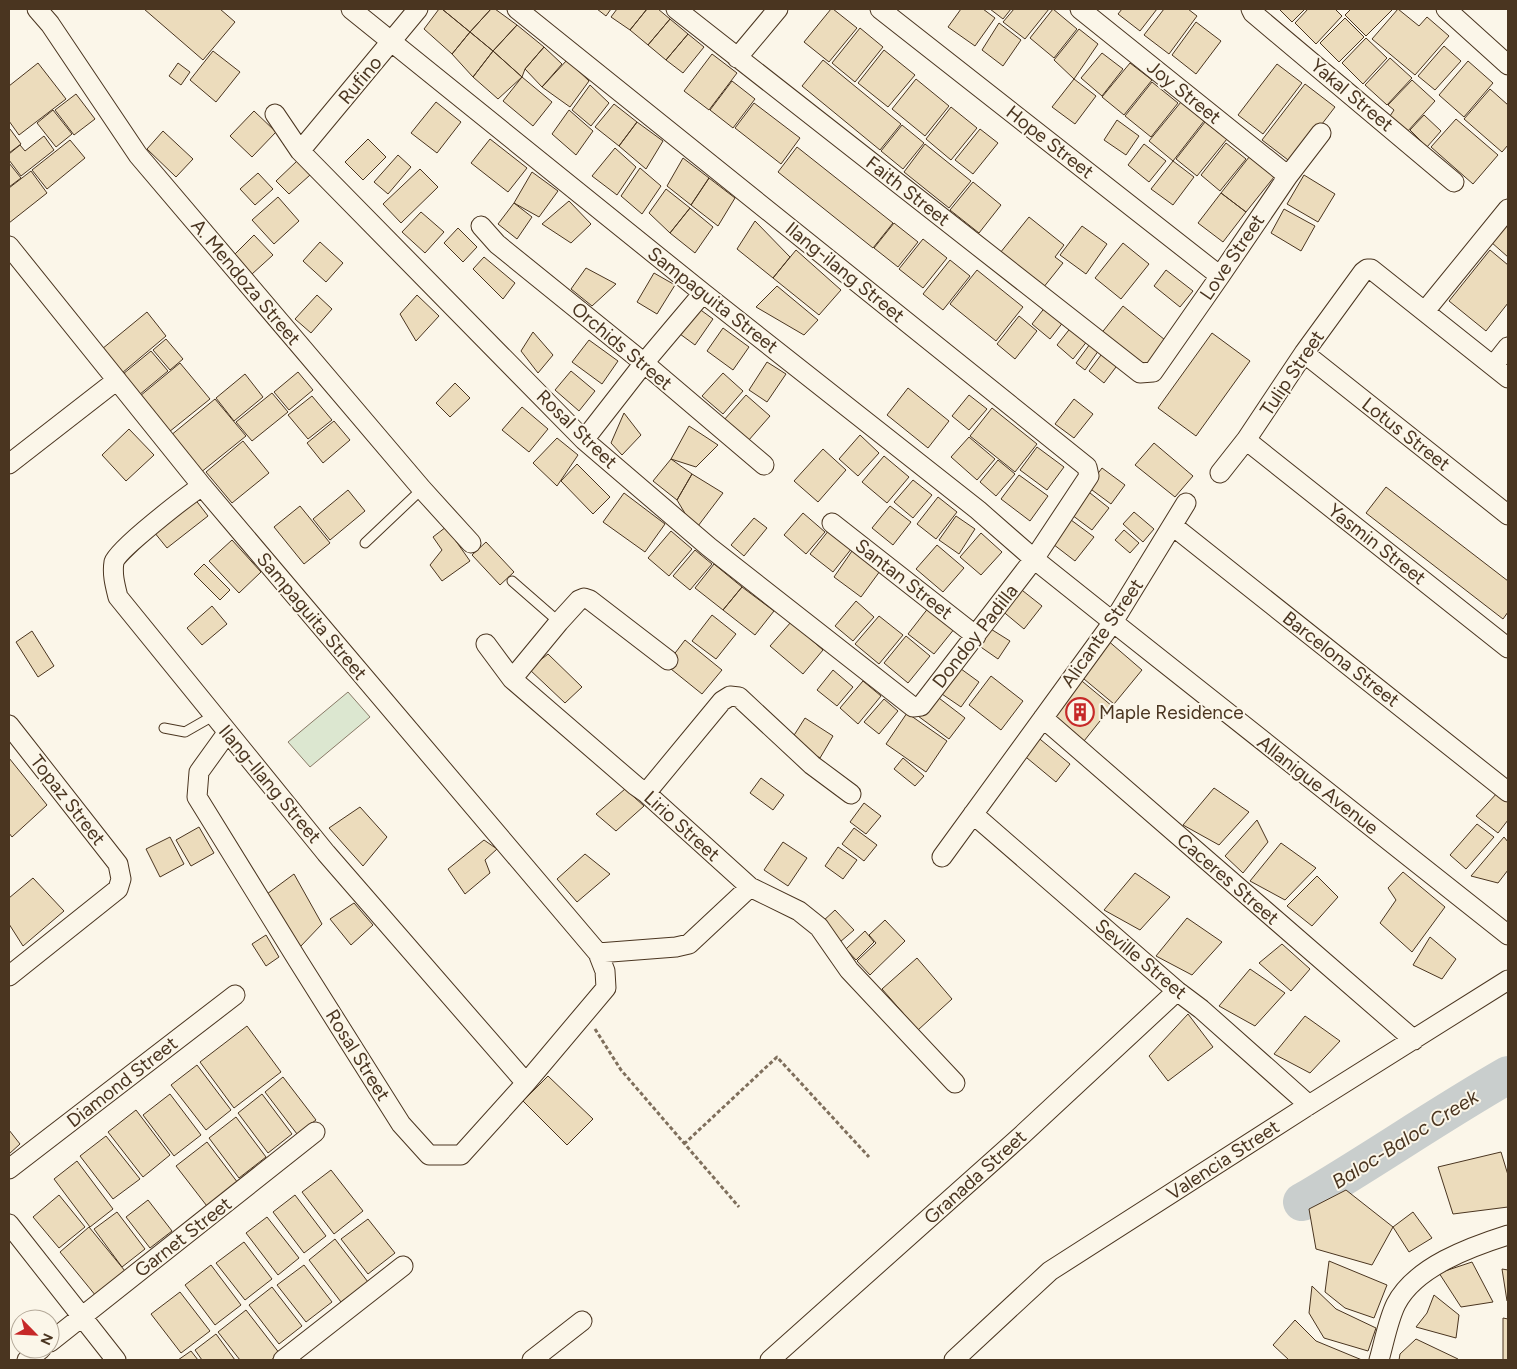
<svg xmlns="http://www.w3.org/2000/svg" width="1517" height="1369" font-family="Figtree,sans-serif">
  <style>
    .green { fill: #dce7d0; stroke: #887966 }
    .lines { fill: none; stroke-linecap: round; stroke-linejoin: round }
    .river { stroke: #c9cecd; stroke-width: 38 }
    .building { fill: #ecdcbc; stroke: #4a3520 }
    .lane-casing { stroke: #4a3520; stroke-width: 11 }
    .street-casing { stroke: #4a3520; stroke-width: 21 }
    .path { stroke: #7f6f5c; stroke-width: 3; stroke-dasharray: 4 2.5; stroke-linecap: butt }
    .lane { stroke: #fbf6e9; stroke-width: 9 }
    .street { stroke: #fbf6e9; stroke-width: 19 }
    .labels { text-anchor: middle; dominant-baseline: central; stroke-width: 4; stroke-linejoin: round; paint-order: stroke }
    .street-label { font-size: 19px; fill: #4a3520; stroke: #fbf6e9 }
    .poi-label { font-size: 19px; fill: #4a3520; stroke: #fbf6e9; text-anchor: start }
    .water-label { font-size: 20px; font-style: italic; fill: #4a3520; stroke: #fbf6e9 }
  </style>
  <rect width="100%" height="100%" fill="#fbf6e9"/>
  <path class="green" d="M348,692L370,717L310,767L288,742Z"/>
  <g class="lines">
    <path class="river" d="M1302,1202C1372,1161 1438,1115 1508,1075"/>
  </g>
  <path class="building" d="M144,9H220L235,22L203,60Z
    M439,9H442L470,32L452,54L424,29Z
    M442,9H491L470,32Z
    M491,9H495L517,25L493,51L470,32Z
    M597,9H611L606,16Z
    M617,9H647L630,30L611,17Z
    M647,9H658L670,19L648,45L630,30Z
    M831,9H833L857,28L829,62L804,42Z
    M961,9H983L995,18L975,46L948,27Z
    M990,9H1011L1003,19Z
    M1014,9H1049L1025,39L1003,22Z
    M1053,9L1077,29L1054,58L1030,38Z
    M1122,9H1157L1140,31L1118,14Z
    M1164,9H1188L1197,16L1169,54L1144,35Z
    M1279,9H1305L1292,22Z
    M1308,9H1335L1342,16L1316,44L1295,23Z
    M1351,9H1393L1366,36L1345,15Z
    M1398,9L1419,26L1427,17L1449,36L1415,75L1372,39Z
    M1345,18L1364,37L1339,62L1320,43Z
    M670,19L688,34L666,60L648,45Z
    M1196,22L1221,41L1196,74L1172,55Z
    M999,23L1021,40L1003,66L982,50Z
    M517,25L544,47L525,69L522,77L493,51Z
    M860,28L883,47L855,82L832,63Z
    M1079,29L1098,44L1074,79L1054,60Z
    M470,32L493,51L473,77L452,54Z
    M688,34L704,47L683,73L666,60Z
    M1366,38L1387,58L1363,84L1342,63Z
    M1444,46L1461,61L1435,90L1418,76Z
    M544,47L562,64L542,87L525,69Z
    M884,50L915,75L888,107L858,83Z
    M213,51L240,72L216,102L190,80Z
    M493,51L522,77L498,99L473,77Z
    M1102,53L1123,69L1102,96L1081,78Z
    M712,54L737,73L709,110L684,91Z
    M1390,58L1412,78L1387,105L1365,85Z
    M567,60L589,81L570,107L542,87Z
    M823,60L901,124L880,150L802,86Z
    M1468,61L1493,83L1464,117L1439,95Z
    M38,63L66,99L19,135L9,121V86Z
    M178,63L190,72L181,85L169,76Z
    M1130,63L1152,80L1124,115L1102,97Z
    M1277,64L1302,83L1263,134L1238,115Z
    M522,77L552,102L533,126L503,101Z
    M916,79L949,106L925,136L892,109Z
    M1074,79L1096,96L1075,124L1052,107Z
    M1412,80L1435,101L1407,132L1390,116L1394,110L1388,105Z
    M732,81L755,99L733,128L710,110Z
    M1152,82L1178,103L1151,137L1125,116Z
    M1305,84L1335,107L1292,163L1262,140Z
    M590,85L609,103L591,126L572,110Z
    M1490,89L1508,105V145L1502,152L1464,119Z
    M76,94L95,119L74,135L55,110Z
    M436,102L461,122L437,153L411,133Z
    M1181,102L1204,121L1173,161L1149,141Z
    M754,103L800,138L781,164L735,128Z
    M614,104L637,122L619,146L595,127Z
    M951,107L977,128L951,160L926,139Z
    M53,110L72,134L56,147L37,123Z
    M569,110L593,131L576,155L552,134Z
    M254,111L276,132L252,157L230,136Z
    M1424,115L1441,131L1427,147L1410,130Z
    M1456,119L1498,155L1473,184L1431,147Z
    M1117,120L1139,136L1126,155L1104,140Z
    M637,122L663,141L646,169L619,146Z
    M1205,122L1227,139L1197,176L1176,159Z
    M902,125L924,143L903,169L881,151Z
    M10,129L21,144L9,153V130Z
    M980,129L998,143L973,174L955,160Z
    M163,131L193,159L176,177L147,149Z
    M44,136L54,150L21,176L9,160V154L20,145L25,151Z
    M368,139L386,157L363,180L345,162Z
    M490,139L527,168L508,192L471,163Z
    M70,140L85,158L47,189L32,170Z
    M1226,143L1246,159L1220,191L1201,175Z
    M925,144L971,181L949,208L904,172Z
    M1144,144L1166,161L1149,182L1128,165Z
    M797,147L893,223L873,248L778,172Z
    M615,148L636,167L617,195L592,176Z
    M1253,152L1278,172L1246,212L1221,193Z
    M398,155L411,167L388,194L374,182Z
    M683,158L709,178L691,205L667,186Z
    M297,161L310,175L289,194L276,181Z
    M1173,161L1194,177L1173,205L1151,189Z
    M9,163L21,178L9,187Z
    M640,168L661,186L642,214L621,196Z
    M420,169L438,187L401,223L383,204Z
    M31,171L47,193L9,223V188Z
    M532,172L558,191L539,217L514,203Z
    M258,173L273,189L255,205L240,189Z
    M1304,175L1335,194L1318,222L1287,204Z
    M709,178L735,198L718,226L691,205Z
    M973,182L1001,205L979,233L950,210Z
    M666,189L690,208L670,233L649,213Z
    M1221,193L1246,212L1223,242L1198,223Z
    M278,197L299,221L274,244L252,220Z
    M569,201L591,224L571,243L542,224Z
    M514,203L532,217L517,239L498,224Z
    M690,208L713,227L695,253L670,233Z
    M1284,209L1315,226L1301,251L1271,233Z
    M421,212L444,232L425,253L402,232Z
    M1029,217L1064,245L1055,257L1063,263L1039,293L996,258Z
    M755,221L790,257L773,278L737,249Z
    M1508,222V257L1491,242Z
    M894,223L918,242L898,267L874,248Z
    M1082,226L1107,244L1086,274L1060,255Z
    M458,228L477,247L463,262L444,243Z
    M254,235L273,255L252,274L234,255Z
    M923,239L947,258L923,288L899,269Z
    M320,242L343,263L326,282L303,261Z
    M1123,243L1149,264L1121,299L1095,278Z
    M796,250L841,290L819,315L773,278Z
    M1490,250L1508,265V303L1486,331L1449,301Z
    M484,257L515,283L503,299L473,269Z
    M950,260L970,276L943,310L923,294Z
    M586,268L616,284L592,306L571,289Z
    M977,270L1023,307L996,341L950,304Z
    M1166,270L1193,291L1180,307L1154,286Z
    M654,273L675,285L657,314L637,302Z
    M777,286L818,320L804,335L756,307Z
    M317,295L332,309L311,333L295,319Z
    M417,295L439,316L416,341L400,314Z
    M1046,306L1064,321L1050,339L1032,324Z
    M1123,306L1170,344L1147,373L1100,335Z
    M698,308L713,319L695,345L680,334Z
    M147,312L166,336L122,373L102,349Z
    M1019,316L1037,331L1015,359L997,344Z
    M1072,326L1088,340L1073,359L1057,345Z
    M723,328L749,347L733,370L707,351Z
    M533,332L553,355L538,373L521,351Z
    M1212,333L1250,361L1196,436L1158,408Z
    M166,339L183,359L170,370L153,350Z
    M589,340L618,361L602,384L572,362Z
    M1090,344L1099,350L1085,370L1076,363Z
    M151,351L168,371L139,395L123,374Z
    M1104,351L1119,363L1104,383L1089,371Z
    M767,362L786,374L767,402L749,390Z
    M180,363L210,399L169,432L140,396Z
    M571,371L595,391L579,411L555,390Z
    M298,372L313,390L289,410L274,392Z
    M723,373L743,391L723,414L702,396Z
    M245,374L263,397L234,421L216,398Z
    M455,383L470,398L450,417L436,403Z
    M908,388L949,421L928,448L887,415Z
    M272,393L288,412L252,441L236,422Z
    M746,395L770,416L748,441L724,420Z
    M969,395L987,409L969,430L952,416Z
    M312,396L332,420L308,439L288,415Z
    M215,399L246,436L200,473L170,436Z
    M1074,399L1093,414L1074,438L1055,424Z
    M522,407L548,429L529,452L502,430Z
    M992,408L1037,444L1015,472L970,436Z
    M624,413L641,435L622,455L611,443Z
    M334,421L350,440L323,463L307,443Z
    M689,426L718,445L696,467L671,459Z
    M129,429L154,455L126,481L102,455Z
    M860,435L879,453L858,476L839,459Z
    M969,437L995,459L977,480L951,457Z
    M557,438L578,455L557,486L533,463Z
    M243,441L269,473L232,503L206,472Z
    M1154,443L1193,476L1175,497L1135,465Z
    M1037,447L1064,467L1047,490L1020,470Z
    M823,449L846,470L818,502L794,481Z
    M884,456L909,477L887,503L862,482Z
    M671,459L692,474L677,500L653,481Z
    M998,460L1015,474L996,496L980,482Z
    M577,464L610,497L593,514L561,481Z
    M1102,468L1125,485L1111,504L1088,487Z
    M692,474L723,493L695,530L677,500Z
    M1019,475L1048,496L1030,521L1001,499Z
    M913,480L932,495L913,518L894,502Z
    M1386,487L1508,581V612L1503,619L1366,513Z
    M1085,489L1109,508L1092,530L1068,512Z
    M348,490L365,511L330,540L313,519Z
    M624,493L665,524L645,552L603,522Z
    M191,494L208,516L167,548L150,527Z
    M938,497L957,512L936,539L917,524Z
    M300,506L330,543L304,564L274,527Z
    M890,506L911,522L893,545L872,528Z
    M1134,512L1154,529L1143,542L1123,524Z
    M803,513L825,532L806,554L784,535Z
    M956,516L975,529L959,554L939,540Z
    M1067,517L1094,537L1075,561L1049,541Z
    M754,518L767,528L744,556L731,545Z
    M446,527L470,561L442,581L430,565L442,550L433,537Z
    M829,530L852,548L833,572L810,554Z
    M1124,530L1139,543L1130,553L1115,540Z
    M671,531L692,549L669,576L648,558Z
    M981,533L1002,552L981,575L960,557Z
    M232,540L261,572L239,593L209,561Z
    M486,542L514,572L500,585L472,555Z
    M937,545L964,568L943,592L916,569Z
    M695,550L712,564L690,590L673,576Z
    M852,551L880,571L861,597L834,577Z
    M204,564L230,590L220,600L194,574Z
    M714,564L742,587L723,610L695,588Z
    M742,587L774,611L755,635L723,610Z
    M1018,587L1042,606L1024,629L1000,609Z
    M856,601L874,617L853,641L835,626Z
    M212,606L227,624L202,645L187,628Z
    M929,607L955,628L934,654L908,634Z
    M712,615L736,634L716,659L692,641Z
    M879,616L903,635L879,664L855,644Z
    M791,622L823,650L803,674L770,646Z
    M986,626L1010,641L998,659L975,643Z
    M32,631L54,666L38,677L16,642Z
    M906,636L930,656L908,683L884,663Z
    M1106,639L1142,670L1114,704L1078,674Z
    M685,640L722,670L702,694L666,665Z
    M548,654L582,687L565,703L529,669Z
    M957,666L979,682L961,707L939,692Z
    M833,670L853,687L837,706L817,690Z
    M991,676L1023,701L1001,730L969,705Z
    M1077,677L1112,706L1080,746L1047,717Z
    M863,681L881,696L858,724L840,708Z
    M935,695L965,718L949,739L918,716Z
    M884,699L898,711L879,734L864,722Z
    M907,713L947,741L926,772L886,744Z
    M805,718L833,736L820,758L791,740Z
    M1035,735L1070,764L1056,782L1021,753Z
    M9,758L47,805L12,837L9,833Z
    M903,758L924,776L915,786L894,769Z
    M761,778L784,795L773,810L750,793Z
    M1214,788L1249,812L1219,845L1183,825Z
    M625,789L644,806L616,831L596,814Z
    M1498,792L1508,801V820L1498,833L1476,816Z
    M864,803L881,816L866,834L850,822Z
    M360,807L387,837L363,866L329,828Z
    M1257,820L1268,842L1243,873L1225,856Z
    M1477,824L1494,837L1466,869L1450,855Z
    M199,827L214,853L191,866L176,840Z
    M854,828L877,845L864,861L842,844Z
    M170,837L184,864L160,877L146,849Z
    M1504,837L1508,842V870L1498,883L1471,876Z
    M484,840L497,849L485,860L490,873L465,894L448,869Z
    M783,842L807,858L788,886L764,870Z
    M1281,843L1316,868L1285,900L1250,881Z
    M838,847L857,860L843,879L825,866Z
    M585,854L610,874L577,902L557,879Z
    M1403,872L1445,907L1412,952L1380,923L1396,900L1388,888Z
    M1135,873L1170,897L1140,930L1104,910Z
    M294,874L322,924L300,947L267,894Z
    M1317,876L1338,897L1312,926L1287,906Z
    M33,878L64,911L23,946L9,924V898Z
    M354,903L373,925L351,945L330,919Z
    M835,910L854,930L840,942L822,922Z
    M1187,918L1222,942L1192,975L1156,956Z
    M885,920L905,941L870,975L857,961L876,943L869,935Z
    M865,931L874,942L856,960L846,949Z
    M266,935L279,957L266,966L252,944Z
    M1430,937L1456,959L1442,979L1413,965Z
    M1282,944L1310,969L1291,991L1259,963Z
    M917,958L952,999L918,1030L882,989Z
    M1250,969L1285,993L1255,1026L1219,1006Z
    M1188,1014L1213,1047L1168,1081L1149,1056Z
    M1305,1016L1340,1041L1310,1073L1274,1054Z
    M247,1026L281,1072L234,1108L200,1062Z
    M197,1065L231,1110L206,1130L171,1085Z
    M548,1076L593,1119L567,1145L523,1101Z
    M283,1077L316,1120L297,1134L265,1092Z
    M170,1094L201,1135L174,1156L143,1115Z
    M262,1094L292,1134L268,1153L238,1113Z
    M136,1110L170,1155L143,1177L108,1132Z
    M236,1117L266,1157L239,1178L209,1138Z
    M9,1130L20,1144L9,1154Z
    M106,1136L140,1179L113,1199L80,1156Z
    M207,1142L241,1187L210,1210L176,1166Z
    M1501,1152L1508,1175V1207L1453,1214L1438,1167Z
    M77,1161L113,1209L90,1227L54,1179Z
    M331,1170L363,1211L334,1234L302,1192Z
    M1346,1190L1393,1227L1372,1265L1316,1249L1309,1209Z
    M59,1195L85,1227L59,1248L33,1217Z
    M295,1195L326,1236L304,1253L273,1212Z
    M148,1200L172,1231L150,1248L126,1217Z
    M117,1212L145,1249L122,1267L94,1229Z
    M1413,1212L1432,1238L1409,1252L1393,1227Z
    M267,1217L299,1258L278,1275L246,1233Z
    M368,1219L395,1253L368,1274L341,1239Z
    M89,1227L125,1271L96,1296L60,1252Z
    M335,1239L368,1282L341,1302L309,1260Z
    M244,1242L272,1279L245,1300L216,1263Z
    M1329,1261L1387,1285L1374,1318L1345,1308L1325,1292Z
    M1472,1262L1493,1302L1461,1307L1439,1273Z
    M211,1265L241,1305L215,1325L185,1285Z
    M304,1265L332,1302L306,1322L277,1285Z
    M1502,1269L1508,1270V1301H1507Z
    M1312,1286L1336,1309L1376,1328L1368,1351L1324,1338L1309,1313Z
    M272,1287L302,1326L279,1344L249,1305Z
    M180,1292L210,1331L181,1353L151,1314Z
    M1434,1295L1459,1315L1456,1338L1416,1327L1427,1313Z
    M246,1310L280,1354L271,1360H240L218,1332Z
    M1503,1318L1508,1319V1360H1503Z
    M1295,1320L1316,1341L1362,1360H1289L1273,1345Z
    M216,1334L235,1360H202L195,1350Z
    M1416,1339L1458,1359V1360H1399L1400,1354Z
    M191,1351L198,1360H178Z"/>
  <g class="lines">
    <defs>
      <path id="lane" d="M365,543L422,489
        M512,581L559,622
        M164,728L185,732L213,716"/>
      <path id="street" d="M37,9L50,24L138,155L422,489L471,543
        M351,9L703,293L978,510L1034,559L1113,622L1508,935
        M676,9L1140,373L1153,372L1220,276L1288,176L1321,133
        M880,9L1220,276
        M1080,9L1288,176
        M1251,9L1253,13L1454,182
        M1446,9L1508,65
        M737,58L778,9
        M275,114L300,151L584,440L709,547L913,707L921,706L1034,559L1089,476L1087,467L517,9
        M300,151L418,9
        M481,226L497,244L644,363L764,465
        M9,246L202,486L598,953L605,971L606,988L526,1083L461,1155H429L401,1124L297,959L197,797L199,772L227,733
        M1425,311L1508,209
        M1304,353L1508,515
        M1493,366L1508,347
        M584,440L644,363L703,293
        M1246,440L1508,648
        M9,464L117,380
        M1220,473L1246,440L1304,353L1363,272L1367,269H1371L1508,378
        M202,486C187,496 118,549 114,562C112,574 115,585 118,597L326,853L526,1083
        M832,523L976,636
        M1173,526L1508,792
        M486,644L512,679L636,786L646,793L750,887L689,944L676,947L598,953
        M512,679L559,622L579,600L584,598L590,600L668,660
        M1043,718L1414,1040
        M9,725L118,864L121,879L118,889L9,976
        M646,793L722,701L730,696L739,697L812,765L851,794
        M973,814L1177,991L1201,1009L1309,1105
        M942,857L1113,622L1186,503
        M750,887L799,911L819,927L849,970L955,1083
        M9,1169L235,995
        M9,1224L116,1360
        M50,1342L315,1132
        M27,1360L41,1349
        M283,1360L403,1266
        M532,1360L582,1321
        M770,1360L1022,1135L1177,991
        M954,1360L1050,1271L1309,1105L1508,980
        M1379,1360C1384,1343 1388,1320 1396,1304C1415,1267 1470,1247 1508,1235"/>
    </defs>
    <use href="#lane" class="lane-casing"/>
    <use href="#street" class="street-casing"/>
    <path class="path" d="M595,1029L621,1070L739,1207
      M684,1144L777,1057L869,1157"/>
    <use href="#lane" class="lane"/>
    <use href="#street" class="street"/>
  </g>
  <defs>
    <symbol id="building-ring" viewBox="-11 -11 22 22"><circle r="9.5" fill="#fbf6e9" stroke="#c62828" stroke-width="1.5"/><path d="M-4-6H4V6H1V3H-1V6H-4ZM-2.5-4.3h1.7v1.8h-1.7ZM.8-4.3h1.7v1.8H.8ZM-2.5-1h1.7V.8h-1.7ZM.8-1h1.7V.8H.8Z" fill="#c62828"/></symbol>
  </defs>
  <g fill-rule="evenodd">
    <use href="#building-ring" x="1064" y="696" width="32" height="32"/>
  </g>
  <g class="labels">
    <g class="street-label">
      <text transform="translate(360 80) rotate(-50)">Rufino</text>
      <text transform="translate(1184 92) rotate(39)">Joy Street</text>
      <text transform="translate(1352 95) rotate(40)">Yakal Street</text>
      <text transform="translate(1050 142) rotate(38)">Hope Street</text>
      <text transform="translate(908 191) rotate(38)">Faith Street</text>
      <text transform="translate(1232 257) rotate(-56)">Love Street</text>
      <text transform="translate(845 272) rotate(39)">Ilang-ilang Street</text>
      <text transform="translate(246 282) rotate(50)">A. Mendoza Street</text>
      <text transform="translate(713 300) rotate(38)">Sampaguita Street</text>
      <text transform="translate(622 346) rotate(40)">Orchids Street</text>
      <text transform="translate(1292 373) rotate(-56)">Tulip Street</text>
      <text transform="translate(577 429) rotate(44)">Rosal Street</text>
      <text transform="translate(1406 434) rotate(38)">Lotus Street</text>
      <text transform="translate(1377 544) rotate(38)">Yasmin Street</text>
      <text transform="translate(904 579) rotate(38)">Santan Street</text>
      <text transform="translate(312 616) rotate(50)">Sampaguita Street</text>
      <text transform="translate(1102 633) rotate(-55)">Alicante Street</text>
      <text transform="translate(975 636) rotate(-52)">Dondoy Padilla</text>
      <text transform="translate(1341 659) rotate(38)">Barcelona Street</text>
      <text transform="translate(270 784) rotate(50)">Ilang-Ilang Street</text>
      <text transform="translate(1318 785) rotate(38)">Allanigue Avenue</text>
      <text transform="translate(68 800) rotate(52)">Topaz Street</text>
      <text transform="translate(682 826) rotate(42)">Lirio Street</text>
      <text transform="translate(1228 879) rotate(41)">Caceres Street</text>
      <text transform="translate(1141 959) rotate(40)">Seville Street</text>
      <text transform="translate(358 1055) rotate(58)">Rosal Street</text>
      <text transform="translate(122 1082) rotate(-38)">Diamond Street</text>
      <text transform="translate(1223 1160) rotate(-33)">Valencia Street</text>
      <text transform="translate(975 1177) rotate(-42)">Granada Street</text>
      <text transform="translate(183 1237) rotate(-38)">Garnet Street</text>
    </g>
    <g class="poi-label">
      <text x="1099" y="712">Maple Residence</text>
    </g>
    <g class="water-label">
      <text transform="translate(1405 1139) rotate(-32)">Baloc-Baloc Creek</text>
    </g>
  </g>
  <rect width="1517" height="1369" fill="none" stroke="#4a3520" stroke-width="20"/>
  <g transform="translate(35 1334) rotate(114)"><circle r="24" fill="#fbf6e9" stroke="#b4a999"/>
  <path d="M0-4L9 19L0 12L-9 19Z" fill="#c62828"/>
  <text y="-8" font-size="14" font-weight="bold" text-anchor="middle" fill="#4a3520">N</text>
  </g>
</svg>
